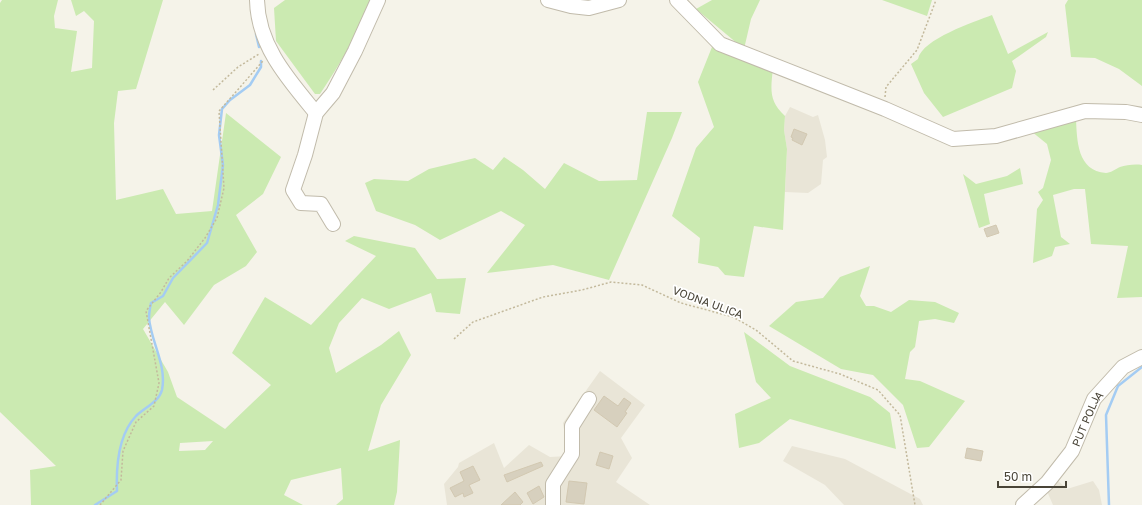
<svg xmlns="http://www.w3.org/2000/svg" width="1142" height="505" font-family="'Golos Text',sans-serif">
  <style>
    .residential { fill: #e9e5d7 }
    .green { fill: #cbeab1; fill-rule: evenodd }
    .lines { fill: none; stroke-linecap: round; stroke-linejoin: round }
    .stream { stroke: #a4ccf3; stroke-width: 2.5 }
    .building { fill: #d7d0be; stroke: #d2c8b1 }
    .minor-casing { stroke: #c1bbab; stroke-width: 16 }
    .path { stroke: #c3b99c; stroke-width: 1.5; stroke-dasharray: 2 2; stroke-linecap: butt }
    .minor { stroke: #fff; stroke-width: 14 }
    .labels { text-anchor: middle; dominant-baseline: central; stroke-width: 3.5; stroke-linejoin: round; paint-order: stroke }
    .street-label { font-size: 11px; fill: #494437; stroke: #fff }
  </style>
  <rect width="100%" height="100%" fill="#f5f3e9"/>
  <path class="residential" d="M790,107L813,117L818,115L825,140L827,157L823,160L821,184L808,193L785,192L787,149L784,130L785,116Z
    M600,371L645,405L621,438L632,458L616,482L650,505H447L444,484L458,467L459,463L494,443L504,468L529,445L550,457L568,456L563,423Z
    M792,446L845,459L920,499L923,505H844L825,485L783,461Z
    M1055,478L1067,489L1093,481L1099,490L1102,505H1053L1046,489Z"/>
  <path class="green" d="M2,0H58L54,16L55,28L77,31L71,72L92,68L94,21L84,11L76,16L71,0H163L136,89L118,91L114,123L116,200L163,189L176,214L212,211L226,113L281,157L263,194L236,215L257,252L246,266L214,285L184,325L165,302L143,329L168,372L177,397L225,429L271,385L232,353L265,297L311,325L376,256L345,241L354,236L415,248L437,279L466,278L460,314L436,312L431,293L389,309L362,298L339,323L329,348L336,373L381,345L399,331L411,355L381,405L368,451L400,440L397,492L394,505H336L343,499L341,468L291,480L284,495L303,505H31L30,470L56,466L0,412V3ZM213,441L205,450L179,451L180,443Z
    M285,0H370C358,34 340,64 320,94H315L276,41L274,8Z
    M712,0H760L751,19L744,49L696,9Z
    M882,0H932L927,16Z
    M1068,0H1142V86L1119,69L1095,58L1071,57L1065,5Z
    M992,15L1008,54L1048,32L1046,37L1012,61L1016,71L1012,88L943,117L924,93L911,64L918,59C922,39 974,22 992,15Z
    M712,47L773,67C771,89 768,100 785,116L784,130L787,149L783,230L754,226L744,277L725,275L718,267L698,263L700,238L672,216L696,148L714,127L698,82Z
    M647,112H682L672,138L609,280L553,265L487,273L525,225L501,211L440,240L415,225L376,211L365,183L374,179L408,181L429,169L475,158L493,170L504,157L523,170L545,189L564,163L599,181L637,180Z
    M1076,119C1077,140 1077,171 1106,173C1110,173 1116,169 1120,167C1126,165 1135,164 1142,165V297L1117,298L1128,246L1091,244L1085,189H1074L1053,195L1061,237L1070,244L1055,247L1052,256L1033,263L1037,209L1043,200L1038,192L1043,188L1051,160L1047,144L1031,131Z
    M1020,168L1023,184L984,194L990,224L979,228L963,174L976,184L1007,176Z
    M870,266L860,296L866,306H874L891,312L909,300L935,302L959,313L954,323L935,319L919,321L915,347L910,352L905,379L920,381L965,401L929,447L917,448L903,405L873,375L841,369L769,326L796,302L823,298L840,277Z
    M744,332L790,366L870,397L890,413L896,449L790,419L759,443L739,448L735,414L771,398L756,382Z"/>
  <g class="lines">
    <path class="stream" d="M256,34L259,47
      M95,505L117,491C116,466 118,435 136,416C144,408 159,402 162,390C167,365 151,342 149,318C149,313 150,308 151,303L163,296L173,278L207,243L218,205L223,165L219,135L222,109L230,100L250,85L261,67V61
      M1109,505L1106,415L1118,386L1142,367"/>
  </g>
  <path class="building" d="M794,129L807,134L802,145L792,140L793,138L791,137Z
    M996,225L999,233L987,237L984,229Z
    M604,396L618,406L624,398L631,403L625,412L627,413L617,427L594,410Z
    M967,448L983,451L981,461L965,458Z
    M600,452L613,456L609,469L596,465Z
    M541,462L543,466L507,482L504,475Z
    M473,466L480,480L469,485L473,493L464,497L463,493L455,497L450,488L464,481L460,472Z
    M569,481L587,483L584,504L566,502Z
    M539,486L544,497L533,504L527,493Z
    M515,492L523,502L520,505H501Z"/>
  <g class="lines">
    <defs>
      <g id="minor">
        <path d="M257,0C258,46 288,79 316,113"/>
        <path d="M548,0L571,6L589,8L619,0"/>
        <path d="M677,0L720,44L885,109L953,139L996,136L1085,111L1126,112L1142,115"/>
        <path d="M333,224L321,204L301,203L293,190L305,155L316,113L333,93L355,51L378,0"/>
        <path d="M553,505V484L572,454V426L589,399"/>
        <path id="s1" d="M1023,505L1047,483L1072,451L1094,399L1123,367L1142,357"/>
      </g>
    </defs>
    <use href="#minor" class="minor-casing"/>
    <path class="path" d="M213,90L238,67L259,54
      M885,97L886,87L917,50L936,0
      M454,339L473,322L543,297L582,290L611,282L642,285L681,303L733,317L756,330L793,361L840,374L878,390L900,415L915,505
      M100,505L121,480L123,451L136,422L154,406L159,383L146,311L161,292L169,278L187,261L205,238L217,218L224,188L219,111L263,61"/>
    <use href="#minor" class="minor"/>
  </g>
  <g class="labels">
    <g class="street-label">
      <text transform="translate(708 302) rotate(20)">VODNA ULICA</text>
      <text stroke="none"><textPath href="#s1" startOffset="109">PUT POLJA</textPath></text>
    </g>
  </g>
  <path d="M998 481v6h68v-6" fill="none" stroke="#494437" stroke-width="2"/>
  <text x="1004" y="481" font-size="12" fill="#494437" stroke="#ffffff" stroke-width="3" paint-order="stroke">50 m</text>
</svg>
